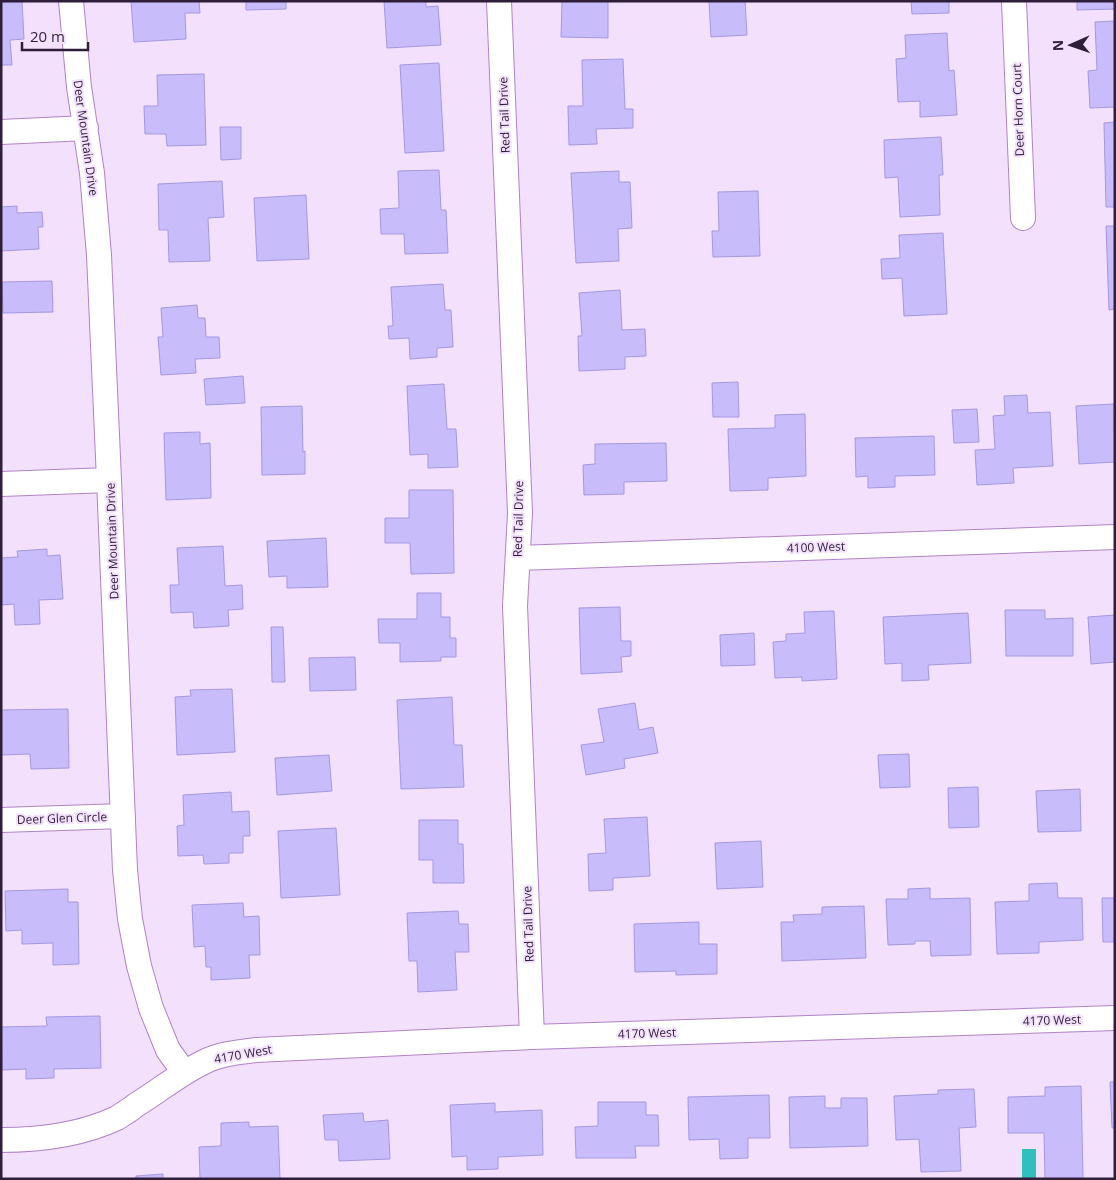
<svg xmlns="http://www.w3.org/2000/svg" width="1116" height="1180" font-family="'Open Sans',sans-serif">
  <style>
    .water { fill: #30bfbc }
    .building { fill: #c8bdfa; stroke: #a697e1 }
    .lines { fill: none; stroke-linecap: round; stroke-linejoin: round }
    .street-casing { stroke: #af84c6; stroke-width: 26 }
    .street { stroke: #fff; stroke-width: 24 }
    .labels { text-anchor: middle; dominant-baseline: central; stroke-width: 4; stroke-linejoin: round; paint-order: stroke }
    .street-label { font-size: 12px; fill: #2f1e39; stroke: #f2e0fc }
  </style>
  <rect width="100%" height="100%" fill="#f2e0fc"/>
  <path class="water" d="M1022,1149H1036V1179H1022Z"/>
  <path class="building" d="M22,1L24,39L10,40L12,65H1V2Z
    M131,1H199L200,13H185L186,39L134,42Z
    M246,1H286V9L246,10Z
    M384,1H426V7L438,6L441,45L387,48Z
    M562,1H608V38L561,37Z
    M709,1H745L747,35L711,37Z
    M911,1H949V13L912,14Z
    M1077,1H1115V9L1077,10Z
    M1115,21V107L1090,108L1088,71L1097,70L1095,22Z
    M947,33L949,71L954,70L957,115L920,117V101L898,102L896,59L906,58L905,35Z
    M623,59L625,109H633V128L596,129L597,144L569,145L568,106H583L582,60Z
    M439,63L444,151L405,153L400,65Z
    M204,74L206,145L167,146L166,134H145L144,106H158L157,75Z
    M1115,122V207H1106L1104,123Z
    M220,127H241V159L221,160Z
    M941,137L943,175H939L940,215L900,217L898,177L885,178L884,140Z
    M439,170L441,210H446L448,253L405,254L404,234H381L380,209L399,208L398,171Z
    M619,171V182H630L632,228L618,229L619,261L576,263L571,173Z
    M222,181L224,217L208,218L210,261L169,262L168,230H159L158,184Z
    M758,191L760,256L713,257L712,231H719L718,192Z
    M306,195L309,259L257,261L254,198Z
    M17,206V213L42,212L43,227H38L39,249L1,251V207Z
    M1106,226H1115V309L1109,310Z
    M943,233L947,314L904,316L902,278L882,279L881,259L900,258L899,235Z
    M52,281L53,312L3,313L2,282Z
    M443,284L445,310H451L453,347L437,348V357L410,359L409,338L389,339L388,326H393L391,287Z
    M620,290L622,330L645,329L646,356L625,357V369L579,371L578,336H582L579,293Z
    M197,305L198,318H205L206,337H219L220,358L195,359L196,373L161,375L158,337H163L161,308Z
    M243,376L245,403L206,405L204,379Z
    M738,382L739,417H713L712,383Z
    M444,384L447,429H456L458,467L428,468V454L410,455L407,386Z
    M1027,395L1028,413L1050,412L1053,466L1013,468L1014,483L977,485L975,450L995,449L993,416L1005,415L1004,396Z
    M1114,404L1115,462L1079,464L1076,406Z
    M302,406L303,452L305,451V474L262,475L261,407Z
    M977,409L979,442L954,443L952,410Z
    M805,414L806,476L768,478V490L730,491L728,429L775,428V415Z
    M200,432V444L210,443L211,498L166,500L164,433Z
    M934,436L935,475L895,476V487L868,488V476L856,477L855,438Z
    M666,443L667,481L624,482V494L584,495L583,465L595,464V444Z
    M409,490H453L454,573L411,574L410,543H385V518H409Z
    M326,538L328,587L287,588V576L269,577L267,541Z
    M223,546L225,586L242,585L243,609L228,610L229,626L194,628L193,612L171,613L170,585H179L177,548Z
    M47,549V556L60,555L63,599L39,600L40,624L15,625L14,604L1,605V558L18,557L17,551Z
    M417,593H441V617H450V638H456V657H441V661L400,662V643H379L378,619H417Z
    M620,607L621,641H631V656L621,657L622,672L581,674L579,608Z
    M1005,610H1045V619L1073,618V656H1006Z
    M834,611L837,679L802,681V677L775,678L773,642L786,641V634L805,633L804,612Z
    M968,613L971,663L928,665L929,680L902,681V663L885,664L883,617Z
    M1115,615V662L1091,664L1088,617Z
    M271,627H283L285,682H272Z
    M754,633L755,665L721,666L720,635Z
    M355,657L356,690L310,691L309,658Z
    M232,689L235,752L177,755L175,697L191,696L190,690Z
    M452,697L454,745H462L464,787L401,789L397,700Z
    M635,703L639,730L653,727L658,753L624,759L625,768L586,775L581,745L604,742L598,709Z
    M68,709L69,768L31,769L30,754L1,755V710Z
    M909,754L910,787L880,788L878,755Z
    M329,755L332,791L277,795L275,758Z
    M978,787L979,827L949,828L948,788Z
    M1080,789L1081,831L1038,832L1036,791Z
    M231,792L232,812L249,811L250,836H243V853H229V863L204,864L203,855L178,856L177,826L184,825L183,795Z
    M647,817L650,876L613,878V890L589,891L588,854L606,853L604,819Z
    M419,820H458V844H463L464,883H433V860H419Z
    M336,828L340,895L281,898L278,831Z
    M761,841L763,887L717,889L715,843Z
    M1057,883L1058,898H1082L1083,940L1039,942V953L997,954L995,902L1029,901V884Z
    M930,888V899L970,898L971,955L931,956L930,941H915V944L888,945L886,899H908V889Z
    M68,889V902H78L79,964L53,965V943L22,944V930L6,931L5,891Z
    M1102,898H1115V942H1103Z
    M243,903L244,917L259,916L260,955H249L250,978L211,980V967H206L205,946L194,947L192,905Z
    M864,906L866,958L782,961L781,922H794L793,915L822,914V907Z
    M458,911L459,924H468L469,952H455L457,990L418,992L417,961H409L407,913Z
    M699,922V944H717V974L676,975V971L635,972L634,924Z
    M100,1016L101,1068L54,1069V1078L26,1079V1069L2,1070L1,1027L47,1026L46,1017Z
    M1110,1082H1115V1128H1112Z
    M1081,1086L1083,1179H1045L1044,1133H1008V1097L1045,1096V1087Z
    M974,1089L976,1127L959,1128L961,1171L921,1172L919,1139L896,1140L894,1096L938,1094V1090Z
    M769,1095L770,1138H748V1158L720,1159L719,1139L689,1140L688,1097Z
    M825,1096V1108H841V1098H867L868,1146L790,1148L789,1097Z
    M598,1102H646V1115H658L659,1146H635L636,1158H576L575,1127L598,1126Z
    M495,1103V1112L542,1110L543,1155L498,1157V1169L467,1170V1156L452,1157L450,1105Z
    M363,1113L364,1122L388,1120L390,1159L339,1161L338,1140H325L323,1115Z
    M249,1122V1127L278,1126L280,1179H200L199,1147L221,1146V1123Z
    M163,1174V1179H136V1176Z"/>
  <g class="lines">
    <defs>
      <path id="street" d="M71,1L79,87L92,173L99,255L109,480L125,870L130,919L139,966L151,1008L168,1050L184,1072
        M499,1L520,513L515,606L532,1037
        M1014,1L1023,218
        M1,132L86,128
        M1,484L109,480
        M518,558L1115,537
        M1,820L123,816
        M1,1140C41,1140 81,1135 117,1118C123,1114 130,1110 136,1105C159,1091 179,1074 204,1062C219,1054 239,1052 256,1050L532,1037L1115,1018"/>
    </defs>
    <use href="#street" class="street-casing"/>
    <use href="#street" class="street"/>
  </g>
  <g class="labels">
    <g class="street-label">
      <text transform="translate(1018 110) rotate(-92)">Deer Horn Court</text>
      <text transform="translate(504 115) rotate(-92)">Red Tail Drive</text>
      <text transform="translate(86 138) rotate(82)">Deer Mountain Drive</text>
      <text transform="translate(518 519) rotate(-89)">Red Tail Drive</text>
      <text transform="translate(112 541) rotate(-92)">Deer Mountain Drive</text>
      <text transform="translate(816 547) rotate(-2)">4100 West</text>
      <text transform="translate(62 818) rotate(-2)">Deer Glen Circle</text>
      <text transform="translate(528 924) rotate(-92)">Red Tail Drive</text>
      <text transform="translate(1052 1020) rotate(-2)">4170 West</text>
      <text transform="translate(647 1033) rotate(-2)">4170 West</text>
      <text transform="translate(243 1054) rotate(-10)">4170 West</text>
    </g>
  </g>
  <rect width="1116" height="1180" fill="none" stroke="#2f1e39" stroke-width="5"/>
  <g transform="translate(1071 45) rotate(268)" stroke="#f2e0fc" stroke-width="4" paint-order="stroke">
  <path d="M0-4L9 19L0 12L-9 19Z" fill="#2f1e39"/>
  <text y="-8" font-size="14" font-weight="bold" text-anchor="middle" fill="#2f1e39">N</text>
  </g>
  <path d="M22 42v8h66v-8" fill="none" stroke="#2f1e39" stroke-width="2.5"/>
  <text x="30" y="42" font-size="15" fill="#2f1e39" stroke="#f2e0fc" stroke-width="4" paint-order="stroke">20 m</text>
</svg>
